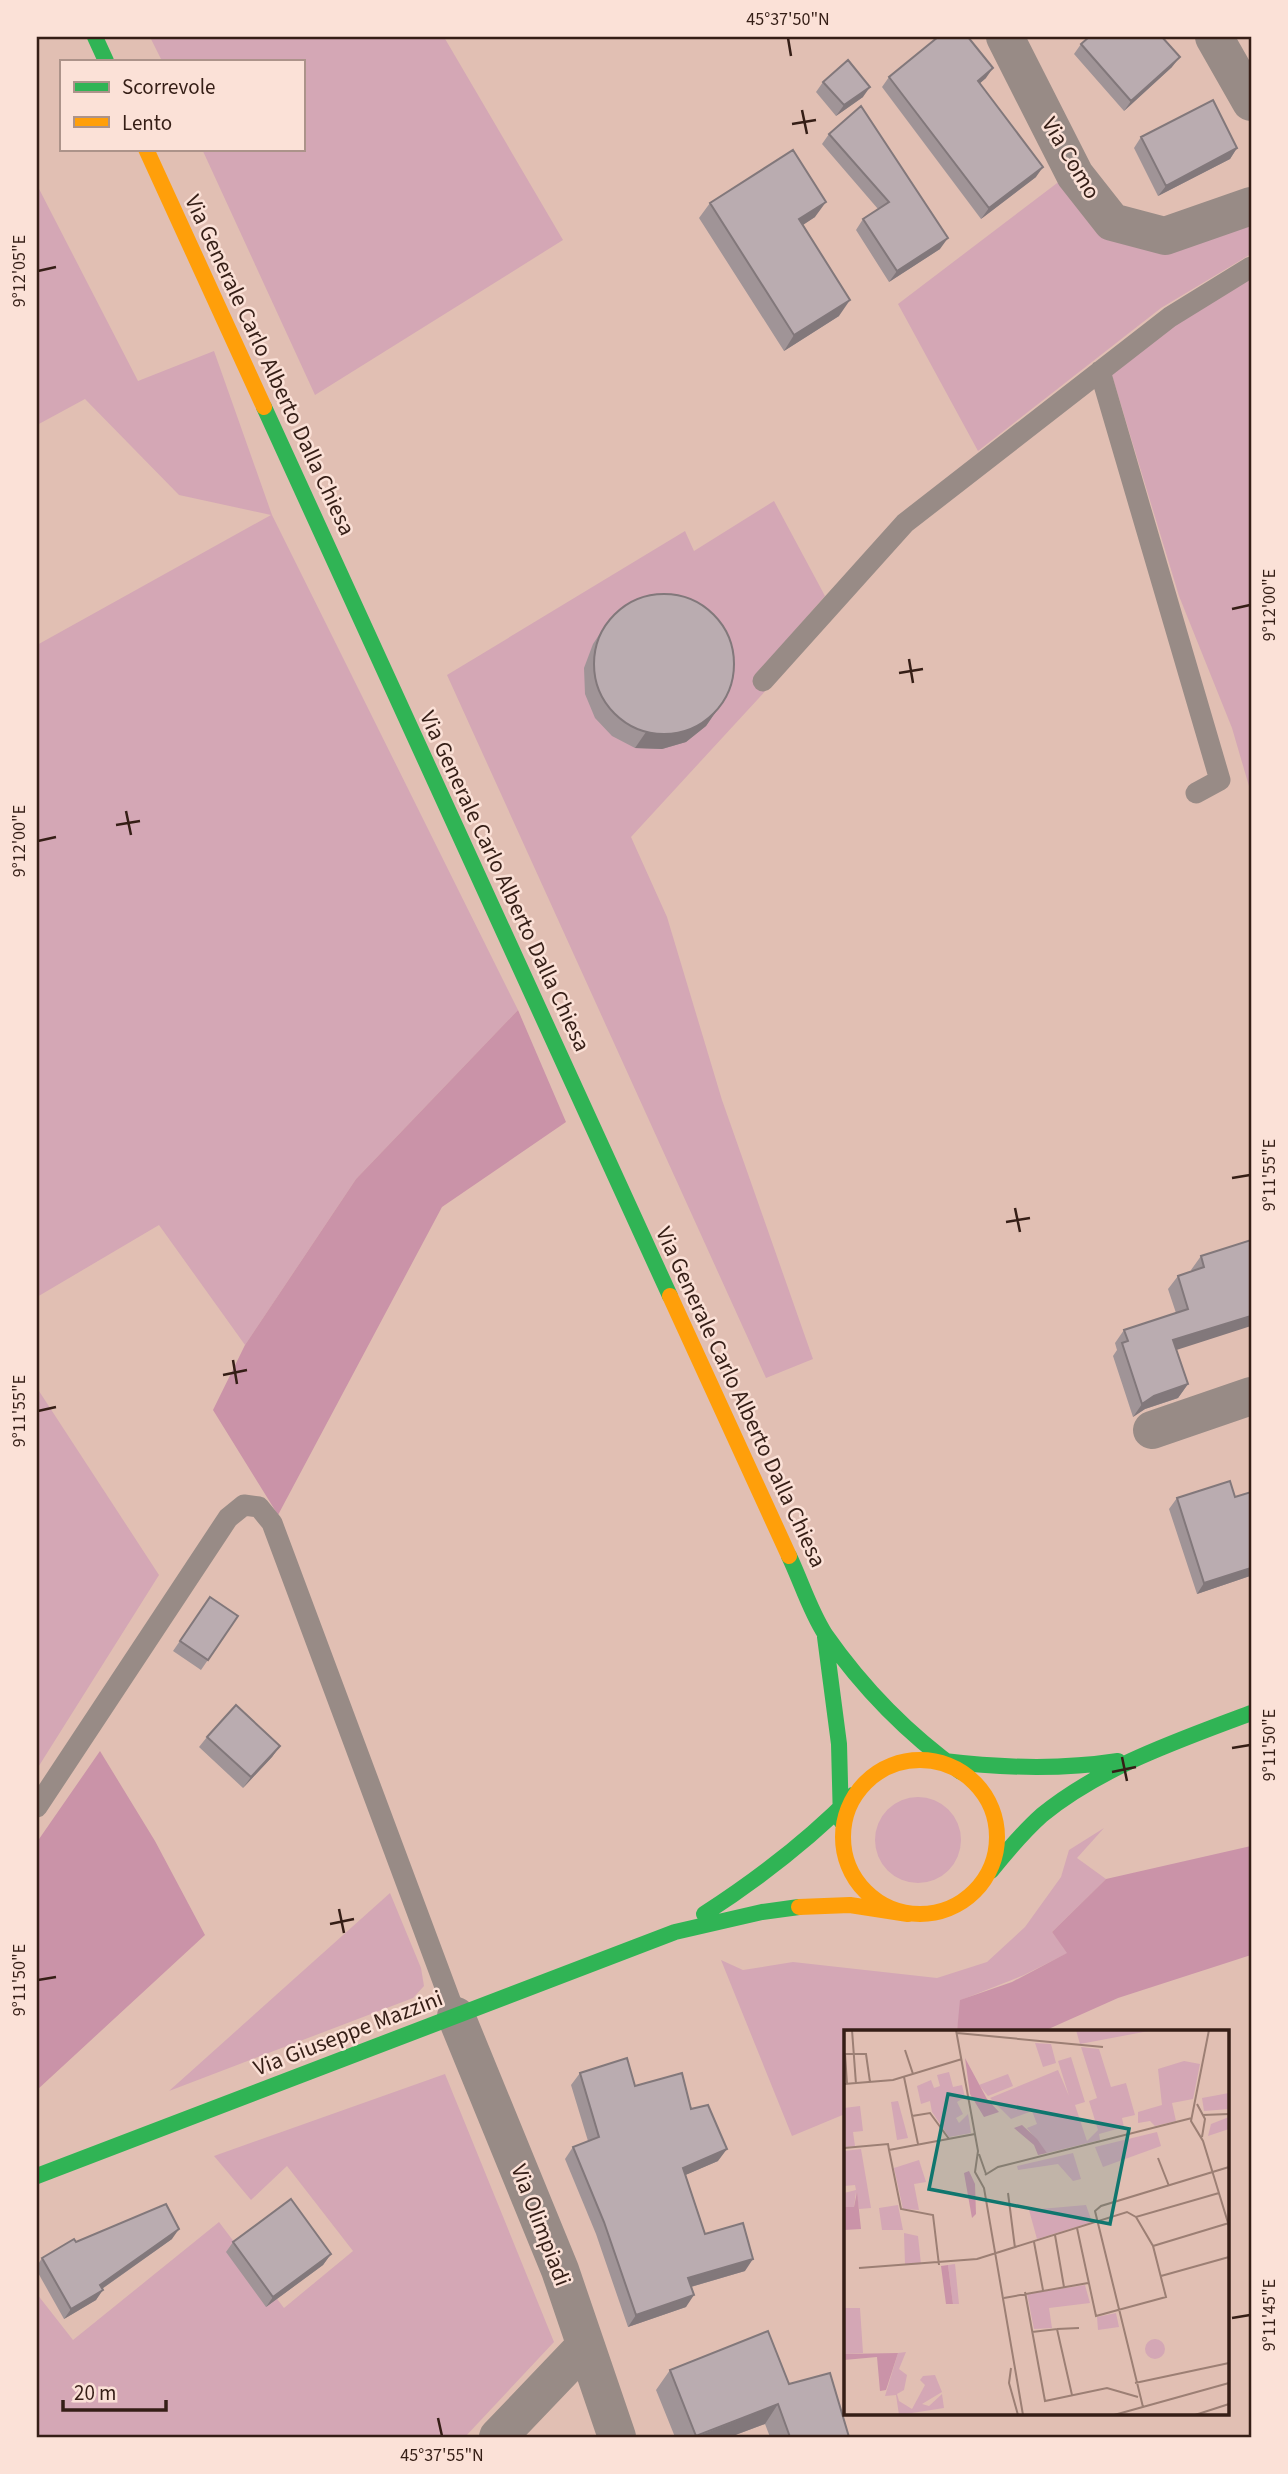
<svg xmlns="http://www.w3.org/2000/svg" width="1288" height="2474" font-family="'Source Sans 3',sans-serif">
  <style>
    .green { fill: #d4a7b5 }
    .forest { fill: #ca93a8 }
    .lines { fill: none; stroke-linecap: round; stroke-linejoin: round }
    .lane { stroke: #988b86; stroke-width: 21 }
    .street { stroke: #988b86; stroke-width: 38 }
    .fast { stroke: #30b455; stroke-width: 16 }
    .slow { stroke: #ff9f0a; stroke-width: 16 }
    .wall { fill: #a09497 }
    .shaded-wall { fill: #82787b }
    .building { fill: #baacb0; stroke: #82787b; stroke-width: 2 }
    .ticks { fill: none; stroke: #351e16; stroke-width: 2.5 }
    .labels { text-anchor: middle; dominant-baseline: central; stroke-width: 5; stroke-linejoin: round; paint-order: stroke }
    .street-label { font-size: 23px; fill: #351e16; stroke: #fbe1d7 }
    .inset-road { fill: none; stroke: #9c7f74; stroke-width: 2 }
    .view { fill: #0f766e; fill-opacity: 0.15; stroke: #0f766e; stroke-width: 3.5 }
    .inset-edge { fill: none; stroke: #351e16; stroke-width: 3.5 }
    .neatline { fill: none; stroke: #351e16; stroke-width: 2.5 }
    .ticks-label { font-size: 18px; text-anchor: middle; fill: #351e16 }
  </style>
  <rect width="100%" height="100%" fill="#e1bfb3"/>
  <path class="green" d="M150,37H444L563,240L315,395L202,149H303V61H162Z
    M1069,174L1172,247L1251,226V254L1161,308L978,451L898,304Z
    M37,185L138,381L214,351L272,515L518,1010L356,1179L245,1345L159,1225L37,1297V645L271,515L179,495L85,399L37,425Z
    M1251,279V793L1232,728L1179,596L1111,372L1175,325Z
    M774,501L825,596L755,676L769,687L631,837L667,917L722,1100L813,1359L766,1378L447,675L685,531L694,551Z
    M37,1388L159,1575L37,1769Z
    M875 1840a43 43 0 1 1 86 0a43 43 0 1 1-86 0Z
    M1104,1828L1077,1858L1106,1879L1052,1932L1068,1953L1024,1975L961,2000L957,2031H845V2114L792,2136L721,1960L743,1970L793,1962L937,1978L987,1962L1025,1927L1061,1877L1069,1850Z
    M390,1893L421,1968L424,1986L413,1998L169,2091Z
    M445,2074L554,2342L465,2437H37V2294L73,2340L219,2222L284,2308L353,2251L287,2166L251,2200L214,2156Z"/>
  <path class="forest" d="M518,1010L566,1122L442,1207L278,1515L213,1410L245,1345L356,1179Z
    M100,1751L155,1841L205,1935L37,2090V1842Z
    M1251,1846V1955L1118,1998L1044,2031H957L960,2000L1012,1982L1067,1953L1052,1932L1106,1879Z"/>
  <g class="lines">
    <path class="lane" d="M1100,371L1220,780L1196,793
      M763,681L905,523L1170,317L1251,267
      M37,1807L228,1518L244,1505L259,1507L272,1523L456,2016"/>
    <path class="street" d="M1005,37L1075,175L1112,222L1165,236L1251,206
      M1214,37L1251,102
      M1152,1430L1251,1396
      M456,2016L560,2270L617,2437
      M498,2437L584,2347"/>
    <path class="fast" d="M95,37L106,61
      M264,407L670,1296
      M789,1556C801,1581 810,1611 825,1634C862,1687 909,1735 961,1772
      M825,1637L839,1744L841,1821
      M944,1761C1002,1768 1060,1770 1118,1761
      M991,1871C1007,1851 1023,1832 1042,1815C1102,1766 1180,1740 1251,1713
      M704,1914C758,1879 808,1841 853,1795
      M37,2176L675,1932L762,1912L799,1907"/>
    <path class="slow" d="M146,149L264,407
      M670,1296L789,1556
      M843 1837a77 77 0 1 1 154 0a77 77 0 1 1-154 0Z
      M799,1907L850,1905L908,1914"/>
  </g>
  <path class="wall" d="M1081,44L1172,67L1124,111L1074,54Z
    M889,77L986,78L980,83L1036,177L981,219L882,87Z
    M823,82L863,97L836,116L816,92Z
    M829,134L940,249L889,282L856,230L863,219L878,209L822,144Z
    M1141,137L1237,148L1230,159L1158,196L1134,148Z
    M710,203L815,217L802,225L839,316L784,351L699,218Z
    M603,629L717,710L706,726L686,742L662,749L635,748L612,736L595,718L585,694L584,668L593,644Z
    M1251,1240L1176,1350L1188,1384L1178,1398L1145,1409L1133,1417L1113,1356L1117,1350L1115,1343L1124,1330L1176,1313L1168,1289L1178,1276L1192,1271L1191,1270L1201,1256Z
    M1251,1492V1574L1250,1576L1197,1594L1169,1509L1177,1498L1235,1497Z
    M210,1597L238,1616L201,1670L173,1651Z
    M207,1737L280,1746L272,1757L243,1788L199,1747Z
    M580,2073L635,2086L691,2109L718,2161L685,2175L705,2234L745,2271L691,2287L686,2307L628,2327L596,2234L565,2159L573,2147L588,2141L571,2085Z
    M172,2239L102,2289L96,2300L64,2319L37,2271V2266L42,2258L76,2242Z
    M233,2242L331,2254L323,2265L266,2307L226,2252Z
    M670,2370L789,2384L849,2437H770L765,2424L730,2437H675L656,2390Z"/>
  <path class="shaded-wall" d="M1180,57L1172,67L1124,111L1131,101Z
    M993,68L986,78L971,91L978,81Z
    M870,87L863,97L836,116L844,105Z
    M1237,148L1230,159L1158,196L1166,186Z
    M1043,167L1036,177L981,219L989,208Z
    M826,202L815,217L788,235L799,219Z
    M948,238L940,249L889,282L897,271Z
    M850,300L839,316L784,351L794,335Z
    M717,710L706,726L686,742L662,749L635,748L646,732Z
    M1251,1316V1326L1164,1354L1173,1340Z
    M1188,1384L1178,1398L1145,1409L1133,1417L1142,1404L1154,1396Z
    M1251,1566V1574L1250,1576L1197,1594L1204,1583Z
    M280,1746L272,1757L243,1788L251,1777Z
    M727,2149L718,2161L674,2180L683,2168Z
    M179,2229L172,2239L93,2295L100,2285Z
    M331,2254L323,2265L266,2307L273,2297Z
    M753,2259L745,2271L680,2290L688,2278Z
    M103,2290L96,2300L64,2319L71,2309Z
    M694,2295L686,2307L628,2327L636,2315Z
    M778,2404L765,2424L730,2437H696Z"/>
  <path class="building" d="M938,37H968L993,68L978,81L1043,167L989,208L889,77Z
    M1089,37H1162L1180,57L1131,101L1081,44Z
    M848,60L870,87L844,105L823,82Z
    M1213,100L1237,148L1166,186L1141,137Z
    M861,106L948,238L897,271L863,219L889,202L829,134Z
    M793,150L826,202L799,219L850,300L794,335L710,203Z
    M594 664a70 70 0 1 1 140 0a70 70 0 1 1-140 0Z
    M1251,1240V1316L1173,1340L1188,1384L1154,1396L1142,1404L1122,1343L1128,1341L1124,1330L1188,1309L1178,1276L1204,1267L1201,1256Z
    M1230,1481L1235,1497L1251,1492V1568L1204,1583L1177,1498Z
    M210,1597L238,1616L208,1660L180,1641Z
    M236,1705L280,1746L251,1777L207,1737Z
    M627,2058L635,2086L682,2073L691,2109L708,2105L727,2149L683,2168L705,2234L743,2223L753,2259L688,2278L694,2295L636,2315L604,2222L573,2147L599,2137L580,2073Z
    M291,2199L331,2254L273,2297L233,2242Z
    M166,2204L179,2229L100,2285L103,2290L71,2309L42,2258L74,2239L76,2242Z
    M768,2331L789,2384L830,2373L849,2437H790L778,2404L696,2436L670,2370Z"/>
  <path class="ticks" d="M788,38L791,56M802,110L807,134M792,124L816,120M38,271L56,267M1232,609L1250,605M909,659L913,683M899,673L923,669M126,811L131,835M116,825L140,821M38,841L56,837M1232,1178L1250,1175M1015,1208L1020,1232M1006,1222L1030,1218M233,1360L237,1384M223,1375L247,1370M38,1411L56,1407M1232,1748L1250,1745M1122,1757L1127,1781M1112,1772L1136,1767M339,1909L344,1933M330,1924L354,1919M38,1980L56,1977M1232,2318L1250,2315M438,2418L442,2436"/>
  <g class="labels">
    <g class="street-label">
      <text transform="translate(1071 158) rotate(59)">Via Como</text>
      <text transform="translate(270 365) rotate(65)">Via Generale Carlo Alberto Dalla Chiesa</text>
      <text transform="translate(505 881) rotate(65)">Via Generale Carlo Alberto Dalla Chiesa</text>
      <text transform="translate(741 1397) rotate(65)">Via Generale Carlo Alberto Dalla Chiesa</text>
      <text transform="translate(348 2033) rotate(-21)">Via Giuseppe Mazzini</text>
      <text transform="translate(541 2225) rotate(69)">Via Olimpiadi</text>
    </g>
  </g>
  <g transform="translate(844 2030)">
    <rect width="385" height="385" fill="#e1bfb3"/>
    <path d="M232,0H310L236,14ZM191,13L207,14L212,33L199,37ZM237,17L255,19L267,57L282,53L291,85L278,88L280,97L255,104L256,110L203,123L183,98L193,94L188,81L167,89L146,68L214,40L225,66L214,31L227,27L241,72L231,75L243,111L254,100L245,71L253,68ZM340,31L356,34L349,69L328,73L332,91L311,96L306,91L294,93V82L318,75L314,39ZM105,42L109,57L118,55L121,67L113,72L119,84L112,88L115,93L124,84L127,103L105,107L88,82L86,71L77,74L73,56L87,50L90,58L96,56L93,45ZM164,44L169,56L144,66L135,55ZM385,63V79L360,81L358,68ZM54,71L64,108L53,110L47,72ZM16,76L19,101L9,102L11,116L2,117L0,78ZM385,87V99L364,106L367,94ZM313,102L317,116L259,137L251,117ZM17,119L27,178L15,179L12,162L10,177H1L0,163L12,160L11,155L0,156V121ZM229,123L237,149L229,151L214,134L174,140L173,136ZM75,130L82,152L70,154L75,180L59,179L50,138ZM54,175L59,200H38L35,178ZM242,175L248,192L193,209L185,180ZM60,203L74,206L77,234L61,235ZM111,234L115,274H109L104,235ZM241,255L246,273L205,278L208,298L190,299L183,264ZM0,278H16L19,323L0,324ZM272,283L275,297L254,300L253,287ZM301 319a10 10 0 1 1 20 0a10 10 0 1 1-20 0ZM62,322L55,339L63,345L60,360L53,364L55,371L68,379L81,355L76,350L79,346L91,345L98,362L78,374L85,376L98,364L100,378L55,385L52,365L41,366L54,323Z" fill="#d4a7b5"/>
    <path d="M121,28L143,69L155,82L140,87L126,64ZM178,95L193,109L203,123L194,125L190,115L170,98ZM125,141L131,154L132,184L128,188L120,143ZM13,162L17,199L0,200V172L1,177H10ZM104,235L109,274H102L97,236ZM54,323L42,360L36,361L33,327L0,330V324Z" fill="#ca93a8"/>
    <path class="inset-road" d="M112,0L134,121L131,142L140,158L179,385M365,0L347,91L359,111L385,196M0,1L8,0L12,54M113,3L259,17M61,20L69,44M0,24H22L26,52M1,24L3,54M60,47L74,114M0,54L49,50L118,29M353,74L361,89L358,107M359,85L385,84M68,86L86,83L105,109M0,118L44,114L45,120M45,120L57,179L89,185L95,235M45,120L131,104M135,124L142,144M314,128L325,156M141,145L154,137L348,88M164,163L171,218M233,198L252,286L322,267L309,216L292,187M211,205L220,257M190,212L199,260M309,216L385,193M15,238L133,229L283,182L292,187L375,163M317,246L385,227M181,262L201,371L263,358L294,367M160,268L244,253M213,299L235,298M188,302L213,299L228,365M167,338L165,353L174,385M291,353L385,333M299,377L251,181L257,176L385,137M270,385L385,353M351,385L385,374"/>
    <path class="view" d="M104,64L285,99L266,194L85,159Z"/>
    <rect width="385" height="385" class="inset-edge"/>
  </g>
  <rect width="1288" height="2474" fill="none" stroke="#fbe1d7" stroke-width="77"/>
  <rect x="60" y="60" width="245" height="91" fill="#fbe1d7" stroke="#ac938a" stroke-width="2"/>
  <rect x="74" y="82" width="35" height="10" fill="#30b455" stroke="#ac938a" stroke-width="2"/>
  <text x="122" y="94" font-size="21" fill="#351e16">Scorrevole</text>
  <rect x="74" y="117" width="35" height="10" fill="#ff9f0a" stroke="#ac938a" stroke-width="2"/>
  <text x="122" y="130" font-size="21" fill="#351e16">Lento</text>
  <path d="M63 2400v10h103v-10" fill="none" stroke="#351e16" stroke-width="3.5"/>
  <text x="74" y="2400" font-size="21" fill="#351e16" stroke="#fbe1d7" stroke-width="5" paint-order="stroke">20 m</text>
  <rect x="38" y="38" width="1212" height="2398" class="neatline"/>
  <g class="ticks-label">
    <text x="788" y="25">45°37'50"N</text>
    <text transform="translate(19 271) rotate(-90)" y="6">9°12'05"E</text>
    <text transform="translate(1269 605) rotate(-90)" y="6">9°12'00"E</text>
    <text transform="translate(19 841) rotate(-90)" y="6">9°12'00"E</text>
    <text transform="translate(1269 1175) rotate(-90)" y="6">9°11'55"E</text>
    <text transform="translate(19 1411) rotate(-90)" y="6">9°11'55"E</text>
    <text transform="translate(1269 1745) rotate(-90)" y="6">9°11'50"E</text>
    <text transform="translate(19 1980) rotate(-90)" y="6">9°11'50"E</text>
    <text transform="translate(1269 2315) rotate(-90)" y="6">9°11'45"E</text>
    <text x="442" y="2461">45°37'55"N</text>
  </g>
</svg>
